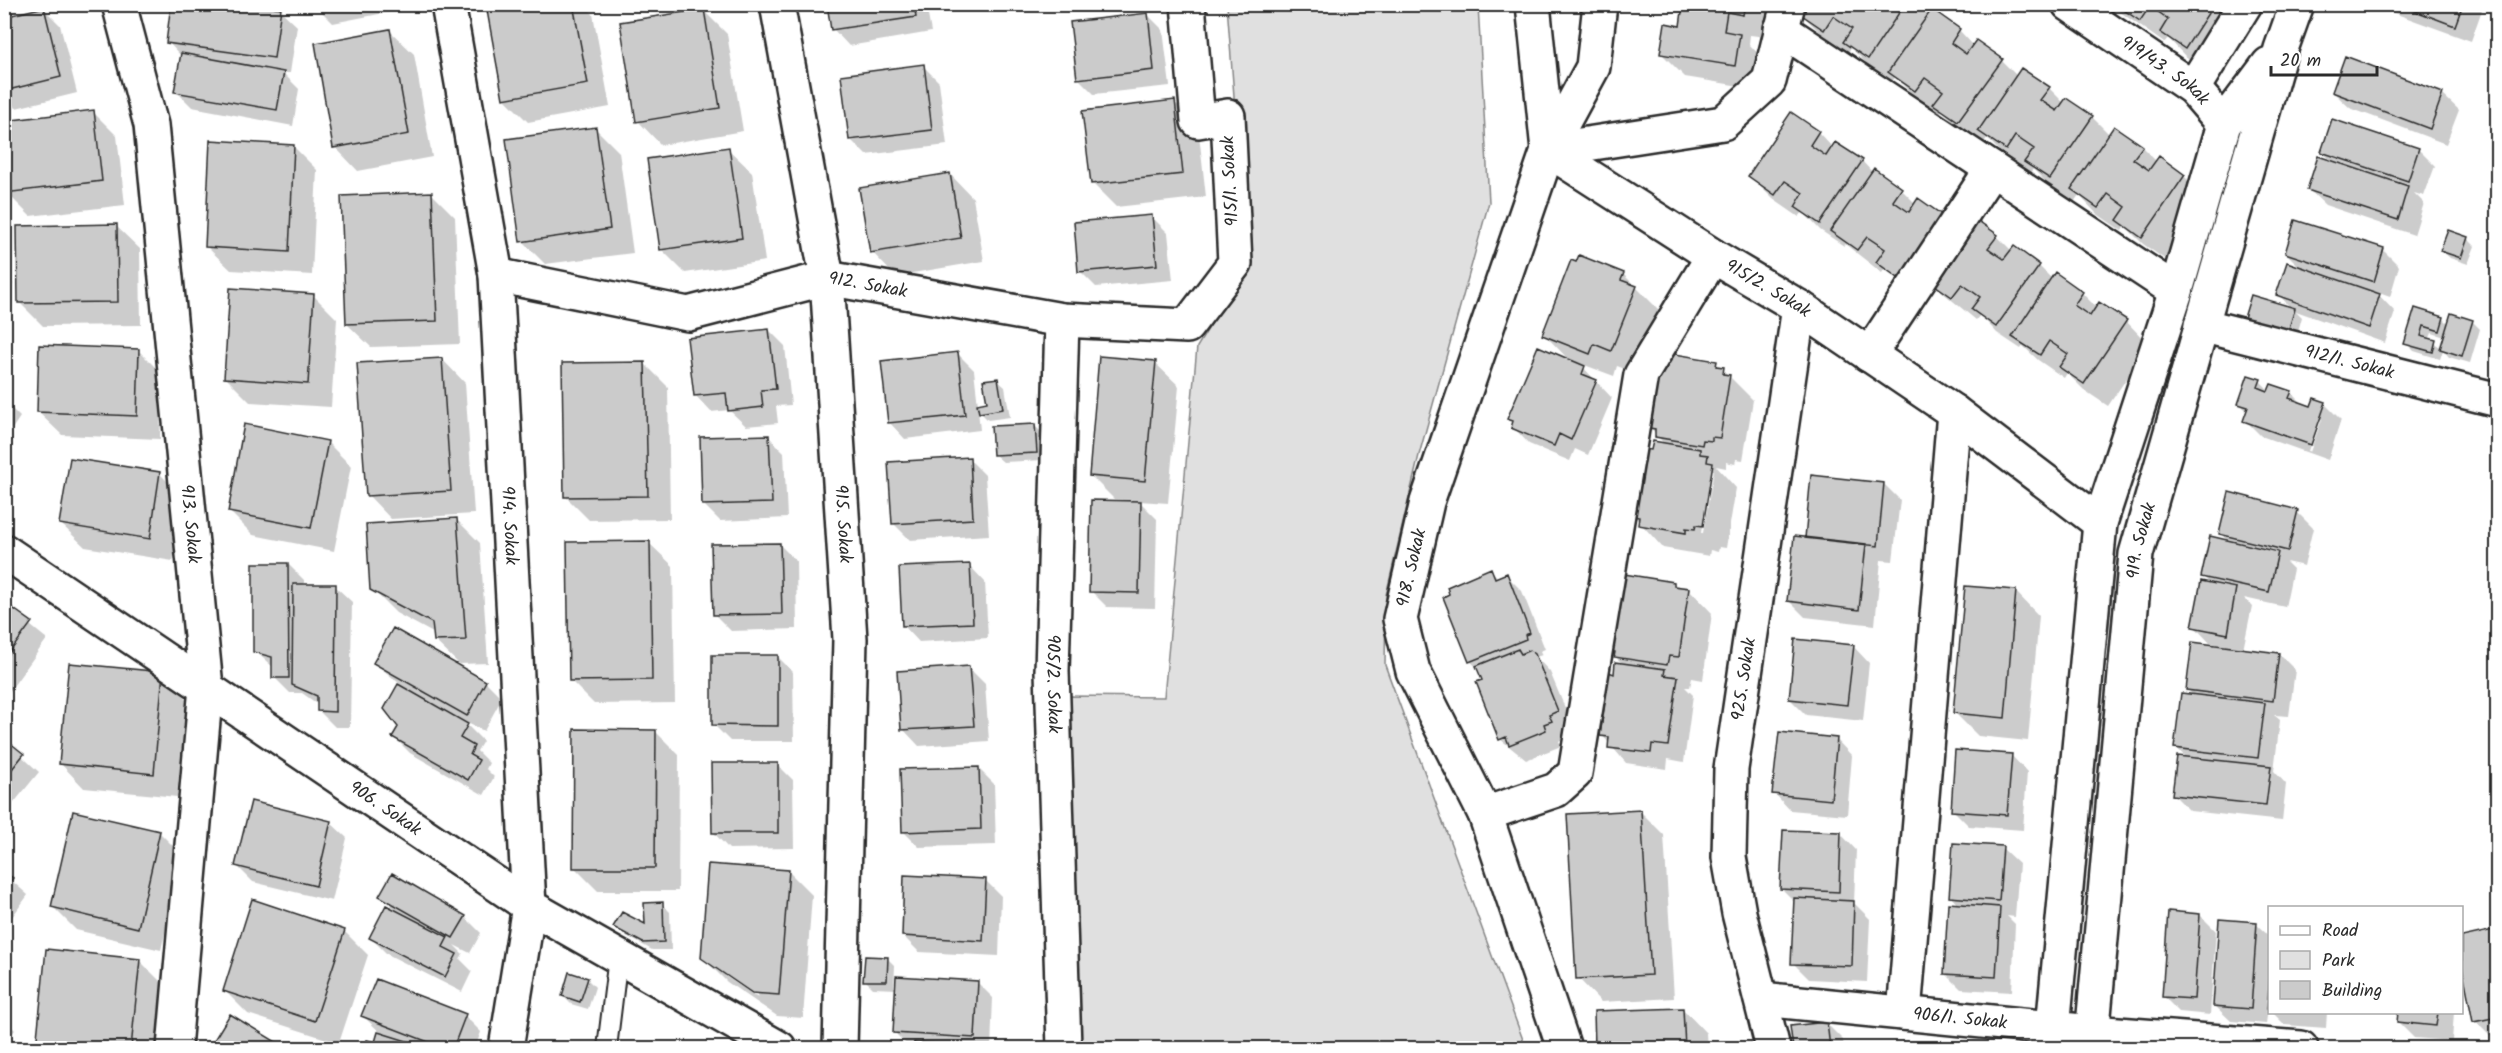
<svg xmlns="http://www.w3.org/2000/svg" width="2502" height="1053" font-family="Kalam,sans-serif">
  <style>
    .green { fill: #e0e0e0; stroke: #868686; stroke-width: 1.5 }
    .shadow { fill: #0003; fill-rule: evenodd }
    .building { fill: #cbcbcb; stroke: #2b2b2b; stroke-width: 1.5 }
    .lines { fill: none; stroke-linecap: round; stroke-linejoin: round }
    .service-casing { stroke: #2b2b2b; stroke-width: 22 }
    .minor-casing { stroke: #2b2b2b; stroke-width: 38 }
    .service { stroke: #fff; stroke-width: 18 }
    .minor { stroke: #fff; stroke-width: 33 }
    .labels { text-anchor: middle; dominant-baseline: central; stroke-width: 6; stroke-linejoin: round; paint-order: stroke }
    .street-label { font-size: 18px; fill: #2b2b2b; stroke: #fff }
  </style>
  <rect width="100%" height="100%" fill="#fff"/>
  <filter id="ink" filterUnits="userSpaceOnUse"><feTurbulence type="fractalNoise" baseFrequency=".0167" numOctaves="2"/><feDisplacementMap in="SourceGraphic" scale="12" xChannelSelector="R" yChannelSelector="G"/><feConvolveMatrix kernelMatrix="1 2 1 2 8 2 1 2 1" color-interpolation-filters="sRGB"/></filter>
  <g filter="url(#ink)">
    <path class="green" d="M1227,5H1478L1489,202L1419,455L1386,595L1385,665L1526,1048H1079L1067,696L1164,697L1197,347L1247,265Z"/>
    <path class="shadow" d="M4,4H31L4,11Z
      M314,4H404L405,9L333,23Z
      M494,4H584L593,14L610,107L528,122L504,98L487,6Z
      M829,4H926L931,32L849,46L833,29Z
      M1673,4H1770L1766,37L1750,35L1749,44L1763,59L1758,89L1685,77L1661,53L1681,28L1683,15Z
      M1803,4H1917L1929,16L1933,11L1959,30L1974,46L2002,61L2017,76L2049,88L2064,103L2092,117L2110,135L2142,147L2157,162L2159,158L2184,176L2208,200L2166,260L2143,244L2125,226L2122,231L2096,213L2079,195L2074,202L2050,186L2033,169L2030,173L2003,155L1987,138L1983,144L1959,127L1942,110L1939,114L1913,95L1895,77L1892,82L1868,65L1851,48L1848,52L1822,34L1798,11Z
      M2109,4H2244L2209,72L2185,56L2168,38L2164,43Z
      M2384,4H2484L2471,41L2391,12Z
      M44,9L60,25L77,93L16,108L4,96V19Z
      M280,10L297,26L290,73H283L299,89L293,126L192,107L176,91L182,57L168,42Z
      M703,10L727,34L743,131L661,145L638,121Z
      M1147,14L1163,30L1170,86L1094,94L1078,78Z
      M390,31L414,54L432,157L358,171L335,147Z
      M923,66L939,82L947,145L866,155L850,139Z
      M2333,92L2442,94L2459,110L2446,144L2350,108Z
      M1174,102L1198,125L1206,197L1116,207L1092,183Z
      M93,112L117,136L125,205L30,216L6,192L4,123Z
      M1791,114L1818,132L1833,148L1862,161L1873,173L1901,189L1916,204L1944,218L1997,236L2012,251L2039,266L2052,279L2082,293L2097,308L2126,321L2149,345L2108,406L2084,390L2067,373L2064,378L2038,360L2023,346L2021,349L1997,333L1980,315L1976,320L1936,287L1925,302L1885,268L1882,273L1845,244L1844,246L1820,230L1803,212L1799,217L1773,199L1750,176Z
      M2333,121L2419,150L2435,166L2424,196L2414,193L2424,203L2414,235L2325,205L2308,189L2333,162L2322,152Z
      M595,128L619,152L633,253L545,264L522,241Z
      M293,146L317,170L312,275L231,270L207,247Z
      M728,149L752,172L765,261L685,273L661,249Z
      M950,174L973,198L984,261L895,276L872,252Z
      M432,194L455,217L460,344L371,347L347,324Z
      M1152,217L1168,233L1173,280L1096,287L1080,271Z
      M116,226L140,249L141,325L43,326L19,302Z
      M2467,238L2475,246L2468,264L2450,258L2442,251Z
      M2383,250L2399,266L2390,297L2376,292L2395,312L2385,343L2296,311L2302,317L2295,342L2245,321L2292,309L2278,294L2302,269L2286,253Z
      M1623,274L1660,311L1635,373L1617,366L1614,376L1579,363L1612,398L1588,455L1575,449L1570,461L1529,444L1513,427L1514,423L1509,418L1571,362L1544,334Z
      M4,276L13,284L4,299Z
      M313,295L337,319L331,407L250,402L226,378Z
      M2416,310L2443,318L2449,324L2472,321L2480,329L2470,363L2449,357L2443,350L2440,359L2414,351L2406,343ZM2432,333L2445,337L2442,348L2429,340Z
      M769,330L785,346L791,405L776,406L778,423L746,426L729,410L711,412L695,395Z
      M139,351L162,374L160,439L62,435L38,412Z
      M958,354L974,370L978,405L989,404L997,380L1005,387L1010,417L988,420L978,410L980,430L905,439L889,422Z
      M442,359L465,383L474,514L391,519L368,495Z
      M1155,363L1179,386L1168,503L1139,501L1157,519L1155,608L1107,607L1091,591L1131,500L1114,499L1090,475Z
      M1716,363L1753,400L1743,460L1736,459L1735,464L1726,462V468L1716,466L1736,488L1726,548L1719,547L1718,552L1710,550L1709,556L1663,548L1634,516L1652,452L1665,445L1651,428ZM1711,470H1714L1703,533H1701Z
      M645,364L668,387L670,519L589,520L565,496Z
      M2260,381L2270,391L2291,392L2304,405L2312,408L2325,404L2341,420L2328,460L2261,436L2245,420L2248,412L2240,404ZM2319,419H2322L2310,452L2308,451Z
      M4,401L20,417L4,441Z
      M1034,425L1042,433L1044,460L1003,462L995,455Z
      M768,436L784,452L787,518L720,521L704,505Z
      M327,442L351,466L334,551L253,535L229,511Z
      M969,459L985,475L989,535L910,540L894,524Z
      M159,473L183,497L173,561L85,547L61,524Z
      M1884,484L1900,500L1893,561L1881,560L1875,625L1805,617L1789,601L1806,539Z
      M2297,512L2313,528L2304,566L2286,562L2293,569L2285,607L2244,598L2252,606L2243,650L2279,654L2295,670L2289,716L2274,715L2280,720L2274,771L2286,784L2282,821L2190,811L2174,795L2187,759L2176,747L2194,696L2188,690L2220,645L2210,643L2194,626L2211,585L2203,576L2229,542L2220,533Z
      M457,520L480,543L488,663L459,664L435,641L433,633L396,613L372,589Z
      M649,543L673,566L675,703L594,704L570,680Z
      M780,545L796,561L797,629L731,631L715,615Z
      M288,564L304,580V586H335L352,602L350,727H335L319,711V705L302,693H290L274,677V668L255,651Z
      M969,565L985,582L988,638L919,642L903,625Z
      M1491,570L1498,578L1506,575L1522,591L1545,649L1540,651L1542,655L1536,657L1550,672L1573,727L1564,731L1567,737L1559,741L1561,746L1526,760L1500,739L1484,681L1480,670L1470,661Z
      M1674,583L1678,588L1689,589L1712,613L1703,680L1692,678L1690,687H1685L1693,695L1684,762L1668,759L1667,769L1626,763L1602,735L1615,676L1624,665L1608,650Z
      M2016,592L2039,616L2028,741L1978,736L1955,713Z
      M4,604L47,639L6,696H4Z
      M393,630L486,682L502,698L484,731L463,721L483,741L477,751L489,763L486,769L494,777L484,795L410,753L394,737L400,727L386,709L400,684L375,663Z
      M1853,646L1869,663L1863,721L1806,715L1790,699Z
      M777,656L793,672L794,741H730L714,725Z
      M969,668L985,684L989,741L919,746L903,729Z
      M163,674L186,698L177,797L84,788L61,764Z
      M656,732L679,755L678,891H598L574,867Z
      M1836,739L1852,756L1847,815L1790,810L1774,793Z
      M4,740L39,772L4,815Z
      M2011,755L2027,772L2023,830L1969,826L1953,810Z
      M777,764L793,780L794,848L729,849L713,832Z
      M978,768L994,784L996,845L919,847L903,831Z
      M1641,812L1664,835L1674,998L1601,1002L1578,978Z
      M330,822L347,838L332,901L253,882L237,866Z
      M160,833L183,856L161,950L76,930L53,907Z
      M1840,833L1856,850L1854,903L1870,919L1867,982L1809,979L1793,963L1795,902L1782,889Z
      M2002,848L2019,864L2015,917L2007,916L2015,924L2012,992L1961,989L1945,973L1959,906L1951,897Z
      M788,871L812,895L803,1018L777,1016L727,982L703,958ZM725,972L759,996L758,998L725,976Z
      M4,874L28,895L4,928Z
      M985,880L1001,896L999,956L919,952L903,936Z
      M381,895L465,917L481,933L470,953L454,945L463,954L460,959L472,971L462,992L387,954L371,938L397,911Z
      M662,904L670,912L671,950H652L623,934L615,926L646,927Z
      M2200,915L2216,931L2210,1015L2179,1012L2163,996Z
      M2256,924L2270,937V1010L2268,1008L2266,1024L2231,1021L2214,1005Z
      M344,931L368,955L339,1043L248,1014L224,990Z
      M2498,931V1036L2491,1037L2475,1021L2462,958V939Z
      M47,951L139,960L163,984L157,1048H37Z
      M887,958L895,966L894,987L977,982L993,998L991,1048H910L894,1032L897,989L873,988L865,980Z
      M587,979L595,987L588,1009L571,1004L563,996Z
      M1683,1009L1706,1033L1707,1048H1597L1595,1013Z
      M2272,1012H2327L2326,1028L2285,1025Z
      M2399,1012H2454L2452,1041L2414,1038L2398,1022Z
      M231,1016L283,1048H217L213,1045Z
      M363,1016H465L481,1032L475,1048H366L368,1041L376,1044L383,1035Z
      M4,1019L15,1030L4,1043Z
      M1827,1024L1843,1040L1844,1048H1794L1792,1028Z"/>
    <path class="building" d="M171,4H254L281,8L274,58L166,43Z
      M573,4L588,84L503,99L486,5Z
      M827,4H914L916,17L831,30Z
      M1683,4H1745L1743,15L1727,12L1724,31L1740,34L1735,66L1660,54L1665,23L1680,26Z
      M1801,4H1905L1868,59L1843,42L1852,29L1833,16L1824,30L1796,11Z
      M2115,4H2214L2185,49L2160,32L2168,19L2150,6L2140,21Z
      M2397,4H2463L2455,26Z
      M44,7L61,77L4,91V17Z
      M704,9L720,108L636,122L620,22Z
      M1932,9L1960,29L1951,43L1966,54L1976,40L2003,59L1958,121L1933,104L1943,91L1925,78L1915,91L1888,72Z
      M1148,13L1154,70L1077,79L1070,22Z
      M390,29L409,134L333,148L315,43Z
      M181,53L284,72L277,110L174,92Z
      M2345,56L2443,93L2430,129L2332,92Z
      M924,64L932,130L849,140L841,75Z
      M2021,68L2050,87L2040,100L2057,111L2066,98L2093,116L2050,179L2024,162L2034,149L2015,136L2006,150L1978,131Z
      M1175,100L1183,174L1091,184L1082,111Z
      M94,110L102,181L5,193L4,121Z
      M1791,112L1819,131L1810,145L1826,156L1835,142L1863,160L1820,224L1795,207L1803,193L1785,181L1775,195L1748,176Z
      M2332,119L2419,148L2408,181L2321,152Z
      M2114,126L2143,146L2133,159L2149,170L2159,156L2185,175L2142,238L2117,220L2126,207L2108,194L2098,208L2071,189Z
      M596,127L610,229L520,242L506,139Z
      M210,140L294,145L289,252L205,247Z
      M729,147L742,238L660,250L647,159Z
      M2318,156L2408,186L2398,220L2307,190Z
      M1874,168L1902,188L1893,201L1909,212L1918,198L1945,217L1901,280L1876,262L1885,249L1867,237L1857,250L1830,231Z
      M950,173L961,238L870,253L859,188Z
      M432,192L437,321L346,324L341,196Z
      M1152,215L1157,265L1078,272L1074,222Z
      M1970,215L1998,235L1988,248L2004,259L2014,246L2040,265L1996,327L1971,309L1980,297L1962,284L1952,297L1925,278Z
      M2295,220L2384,248L2374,282L2285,253Z
      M117,224L118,302L18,303L17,226Z
      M2448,230L2468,237L2461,258L2440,251Z
      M1579,255L1624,273L1621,280L1637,286L1611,351L1594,344L1590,354L1542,335L1571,260L1576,262Z
      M2287,262L2380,294L2369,328L2276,295Z
      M2055,272L2083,292L2074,305L2090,316L2099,302L2127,320L2084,384L2059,367L2068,354L2049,341L2040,355L2012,337Z
      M230,288L314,294L308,384L224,378Z
      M2251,295L2295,308L2287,335L2243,321Z
      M2415,308L2444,317L2440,331L2424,326L2421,336L2436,340L2433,352L2404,344Z
      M2451,313L2473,320L2462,356L2440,349Z
      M769,329L776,389L761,390L763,407L728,411L726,393L694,396L687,338Z
      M39,345L139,349L137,416L37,412Z
      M1538,346L1585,366L1582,374L1597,380L1571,440L1559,434L1554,446L1511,428L1513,421L1507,419Z
      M958,352L965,415L888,423L881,361Z
      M1669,353L1717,361L1716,366L1724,367L1723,374L1730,375L1720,438L1712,437V441L1703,440L1702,445L1655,437V429L1649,428L1660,361Z
      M1099,356L1156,361L1145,481L1089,476Z
      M442,358L451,491L366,496L357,363Z
      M645,362L648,496L564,497L562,363Z
      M2248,375L2261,379L2258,387L2268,391L2271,384L2292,391L2289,398L2311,406L2314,398L2326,402L2311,445L2243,421L2248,407L2238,404Z
      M998,378L1003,409L979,413L977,404L987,402L983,380Z
      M244,424L328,441L311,528L228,512Z
      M1035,424L1037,453L993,455L991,426Z
      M769,435L772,503L702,505L700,437Z
      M1653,441L1700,449V454L1708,455L1707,462L1713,463L1703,526L1696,525L1695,529L1686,528V533L1638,525L1639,517L1633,516L1643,449L1651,450Z
      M970,457L973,519L892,524L888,462Z
      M70,458L160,472L150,539L59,524Z
      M1811,475L1884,483L1878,546L1805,538Z
      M2229,492L2298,510L2288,551L2219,534Z
      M1091,500L1141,501L1139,593L1089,592Z
      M457,518L466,640L434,641L432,623L370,590L366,524Z
      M1794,536L1866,544L1859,610L1787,601Z
      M2210,536L2278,552L2269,592L2201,577Z
      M650,541L652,680L569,681L567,542Z
      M780,543L782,614L713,615L711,544Z
      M253,563H288L289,678H272V657L253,652Z
      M970,564L973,623L902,626L899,567Z
      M1491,568L1495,578L1507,573L1530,633L1525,635L1526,639L1469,662L1443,597L1449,594L1447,587Z
      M1624,574L1674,582V586L1689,588L1679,657L1669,656L1667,665L1614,657L1615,652L1607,650Z
      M2201,581L2236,588L2228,634L2192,627Z
      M293,584H336L335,712L317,711V696L292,685Z
      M1965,586L2016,590L2005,718L1953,713Z
      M4,602L32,622L4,660Z
      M393,628L486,681L467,716L373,663Z
      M1795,639L1854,645L1847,705L1789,699Z
      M2192,642L2279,653L2273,701L2186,690Z
      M1518,649L1521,654L1530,650L1535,654L1558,711L1549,715L1552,721L1544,724L1546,730L1509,745L1506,737L1499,740L1476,682L1482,680L1476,666Z
      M712,655H778V726L712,725Z
      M1615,662L1665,669L1664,675L1678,677L1668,746L1652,744L1651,753L1608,748L1609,737L1600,736L1609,672L1614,674Z
      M69,663L163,672L154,774L59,764Z
      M969,666L974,726L901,730L897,671Z
      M398,684L468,724L460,738L474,746L470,755L479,760L468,780L392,737L398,727L384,709Z
      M2181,693L2265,703L2258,758L2174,748Z
      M574,729L656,730L655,868H573Z
      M1779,732L1837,738L1831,800L1772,794Z
      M4,738L24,754L4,779Z
      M1955,750L2012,754L2007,815L1951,811Z
      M2177,756L2271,766L2266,805L2172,795Z
      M711,763H778V833H712Z
      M979,767L981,829L902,832L900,769Z
      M251,801L331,821L316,886L235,866Z
      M1641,810L1651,975L1576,979L1567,814Z
      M73,811L160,831L138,928L51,907Z
      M1783,830L1841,832L1839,892L1780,889Z
      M1953,843L2003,846L1999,901L1949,897Z
      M708,864L789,870L779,995L752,993L701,958Z
      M4,872L13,878L4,890Z
      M392,873L466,916L453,938L379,896Z
      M904,875L986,879L983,941L902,936Z
      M1794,898L1854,901L1852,966L1791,964Z
      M252,899L345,930L315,1021L223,991Z
      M663,902L664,942L643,943L613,927L622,912L645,924L644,903Z
      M1948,903L2000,907L1996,977L1944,974Z
      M386,905L448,937L443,947L457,954L445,977L369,938Z
      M2168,911L2200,914L2194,999L2162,997Z
      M2219,919L2257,922L2251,1009L2213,1006Z
      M2498,929V1017L2473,1022L2462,966V937Z
      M46,949L140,959L131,1048H36Z
      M865,956L888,957L887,981H863Z
      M569,972L588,978L580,1002L562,996Z
      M896,976L978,981L975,1038L893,1033Z
      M2270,977V1009H2267Z
      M376,979L466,1014L453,1048H444L361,1016Z
      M1683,1008L1685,1048H1595L1594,1011Z
      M2398,1012H2438L2436,1026L2397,1022Z
      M230,1014L286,1048H217L211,1045Z
      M1827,1022L1830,1048H1793L1790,1026Z
      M378,1032L429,1048H364L367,1040L375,1042Z
      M914,1042L958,1045V1048H913Z"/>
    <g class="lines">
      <defs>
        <path id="service" d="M607,1048L618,957"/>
        <g id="minor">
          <path id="s1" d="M119,4L151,125L206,687L174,1048"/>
          <path id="s2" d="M448,4L496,275L529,906L506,1048"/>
          <path id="s3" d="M777,4L827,278L850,639L840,1048"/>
          <path d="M1533,4L1548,150"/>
          <path id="s4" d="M2069,4L2193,88L2224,124"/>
          <path d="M1781,29L2176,291"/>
          <path d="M2193,88L2245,4"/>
          <path id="s5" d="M1548,150L1713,256L1799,307L1954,412L2100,523"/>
          <path d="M1548,150L1723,123L1769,81L1788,4"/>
          <path id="s6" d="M496,275L688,314L827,278L1062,320L1187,326L1235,263L1228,116L1198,121L1188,4"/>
          <path id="s7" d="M1062,320L1052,671L1064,1048"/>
          <path id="s8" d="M2201,325L2498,400"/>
          <path d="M1869,355L1992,169"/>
          <path id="s9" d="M4,551L529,906L779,1048"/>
          <path d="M1485,814L1556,790L1575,773L1641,375L1713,256"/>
          <path id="s10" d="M1761,999L2092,1032L2301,1048"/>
          <path d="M1904,1013L1954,412"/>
          <path d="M2053,1028L2100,523L2176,291L2224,124L2269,64"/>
          <path id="s11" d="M1564,1048L1485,814L1413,671L1400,619L1427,502L1548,150L1593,67L1600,4"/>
          <path id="s12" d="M1773,1048L1739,913L1729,857L1731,769L1799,307"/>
          <path id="s13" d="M2091,1048L2136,554L2281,49L2297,4"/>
        </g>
      </defs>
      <use href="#service" class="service-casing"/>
      <use href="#minor" class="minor-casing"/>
      <use href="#service" class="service"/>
      <use href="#minor" class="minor"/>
    </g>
  </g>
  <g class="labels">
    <g class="street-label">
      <text stroke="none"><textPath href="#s4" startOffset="117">919/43. Sokak</textPath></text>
      <text transform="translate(1231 181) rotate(-93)">915/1. Sokak</text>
      <text stroke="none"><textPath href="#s6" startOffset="381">912. Sokak</textPath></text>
      <text stroke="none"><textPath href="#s5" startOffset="260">915/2. Sokak</textPath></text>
      <text stroke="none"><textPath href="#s8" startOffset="153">912/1. Sokak</textPath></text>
      <text stroke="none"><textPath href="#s1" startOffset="526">913. Sokak</textPath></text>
      <text stroke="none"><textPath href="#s3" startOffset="525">915. Sokak</textPath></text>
      <text stroke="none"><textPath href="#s2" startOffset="526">914. Sokak</textPath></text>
      <text stroke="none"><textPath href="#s13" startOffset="510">919. Sokak</textPath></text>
      <text stroke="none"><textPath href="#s11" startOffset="513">918. Sokak</textPath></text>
      <text stroke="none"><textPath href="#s12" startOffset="375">925. Sokak</textPath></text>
      <text stroke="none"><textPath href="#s7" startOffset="364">905/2. Sokak</textPath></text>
      <text stroke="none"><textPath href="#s9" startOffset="460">906. Sokak</textPath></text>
      <text stroke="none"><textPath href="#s10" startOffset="200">906/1. Sokak</textPath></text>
    </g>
  </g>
  <rect width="2502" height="1053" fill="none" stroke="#fff" stroke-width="24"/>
  <rect x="12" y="12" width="2478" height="1029" fill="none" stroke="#2b2b2b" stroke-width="2" filter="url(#ink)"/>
  <rect x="2268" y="906" width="195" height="108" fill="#ffffff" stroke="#aaaaaa" stroke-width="1.5"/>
  <rect x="2280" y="926" width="30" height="9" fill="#ffffff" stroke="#aaaaaa" stroke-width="1.5"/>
  <text x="2322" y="936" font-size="18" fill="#2b2b2b">Road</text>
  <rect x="2280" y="951" width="30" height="18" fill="#e0e0e0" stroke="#aaaaaa" stroke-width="1.5"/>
  <text x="2322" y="966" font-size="18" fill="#2b2b2b">Park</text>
  <rect x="2280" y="981" width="30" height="18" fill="#cbcbcb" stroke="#aaaaaa" stroke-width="1.5"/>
  <text x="2322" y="996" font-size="18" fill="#2b2b2b">Building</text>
  <path d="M2271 66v9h106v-9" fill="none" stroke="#2b2b2b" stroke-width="3"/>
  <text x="2280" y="66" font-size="18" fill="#2b2b2b" stroke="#ffffff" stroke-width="4.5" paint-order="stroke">20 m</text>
</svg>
